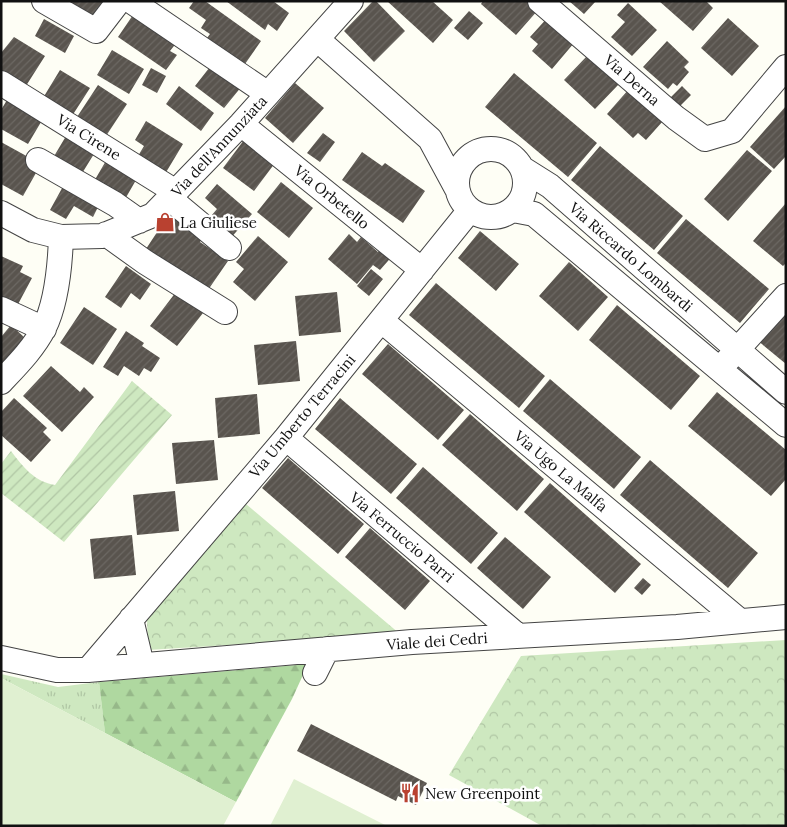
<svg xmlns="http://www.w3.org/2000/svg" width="787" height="827" font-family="Lora,serif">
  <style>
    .grass { fill: url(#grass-tufts) }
    .forest { fill: url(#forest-firs) }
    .park { fill: url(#park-crowns) }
    .garden { fill: url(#garden-furrows) }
    .pitch { fill: #e0f0d1 }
    .building { fill: url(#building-hatch) }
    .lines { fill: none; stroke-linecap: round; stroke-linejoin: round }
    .minor-casing { stroke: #444; stroke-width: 26 }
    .minor { stroke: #fff; stroke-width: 24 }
    .labels { text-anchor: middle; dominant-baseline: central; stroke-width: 5; stroke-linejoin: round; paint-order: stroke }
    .street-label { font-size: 15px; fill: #111; stroke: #fff }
    .poi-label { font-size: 15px; fill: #111; stroke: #fff; text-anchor: start }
  </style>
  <defs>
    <pattern id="grass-tufts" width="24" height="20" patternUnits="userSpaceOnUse" patternTransform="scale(1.25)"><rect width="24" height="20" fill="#cee8c0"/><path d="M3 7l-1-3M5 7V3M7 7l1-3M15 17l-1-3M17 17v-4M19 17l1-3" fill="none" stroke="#b0c6a4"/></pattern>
    <pattern id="forest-firs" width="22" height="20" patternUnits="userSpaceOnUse" patternTransform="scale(1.25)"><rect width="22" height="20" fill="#afd8a0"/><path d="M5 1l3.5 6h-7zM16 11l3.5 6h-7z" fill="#96b889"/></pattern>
    <pattern id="park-crowns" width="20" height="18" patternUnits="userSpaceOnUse" patternTransform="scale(1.25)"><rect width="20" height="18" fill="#cee8c0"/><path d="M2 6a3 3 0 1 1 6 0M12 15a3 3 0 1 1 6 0" fill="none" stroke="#b0c6a4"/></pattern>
    <pattern id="garden-furrows" width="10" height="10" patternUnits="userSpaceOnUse" patternTransform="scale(1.25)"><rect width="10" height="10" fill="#cee8c0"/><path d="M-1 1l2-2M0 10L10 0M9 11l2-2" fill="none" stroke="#b0c6a4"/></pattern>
    <pattern id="building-hatch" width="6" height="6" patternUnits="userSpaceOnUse" patternTransform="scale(1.25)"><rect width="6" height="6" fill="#59544e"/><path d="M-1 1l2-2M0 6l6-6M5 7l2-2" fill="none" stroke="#6c6863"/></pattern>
  </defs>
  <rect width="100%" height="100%" fill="#fefef5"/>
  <path class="grass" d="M1,674L58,687L99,682L105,733L1,678Z"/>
  <path class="forest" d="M308,664L292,699L236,802L105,733L99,682Z"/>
  <path class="park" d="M246,504L400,634L148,650L147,619Z
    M786,640V826H542L449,775L521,656Z"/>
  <path class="garden" d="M132,381L172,415L64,542L1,493V464L11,451C23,467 35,482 55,485Z"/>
  <path class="pitch" d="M1,678L236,802L223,826H1Z
    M294,779L387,826H270Z"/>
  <path class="building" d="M65,1H103L94,17Z
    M194,1H205L261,41L245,64L207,38L210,34L201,28L206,20L189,8Z
    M226,1H273L289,13L277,31L268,24L265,30Z
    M373,1H376L405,31L374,62L344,31Z
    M387,1H432L453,20L433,43Z
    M483,1H528L538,10L516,35L481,4Z
    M569,1H596L584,14Z
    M659,1H706L713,8L693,31Z
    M628,3L657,30L632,56L611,37L625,22L617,15Z
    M469,11L483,23L468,40L454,28Z
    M135,12L177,42L170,51L177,55L166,70L118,37Z
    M549,16L574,43L552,69L532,51L538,44L530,37Z
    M728,18L759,46L732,76L701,48Z
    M44,19L74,36L65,53L35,36Z
    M14,37L45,56L24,89L1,74V53Z
    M667,41L689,62L684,67L689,72L677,86L673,83L668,89L643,67Z
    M112,50L144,69L129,94L97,75Z
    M588,55L619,84L595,109L564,80Z
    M213,63L242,86L224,108L195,86Z
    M151,68L166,76L157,93L142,85Z
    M60,70L90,88L72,116L43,98Z
    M514,73L597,143L568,177L485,107Z
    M295,83L324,108L293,143L265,118Z
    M98,85L127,104L106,136L77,117Z
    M179,86L214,113L201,131L166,104Z
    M682,86L691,95L679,107L670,98Z
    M629,89L663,121L646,140L638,133L633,138L607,114Z
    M10,95L44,117L28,144L1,129V110Z
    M786,106V156L774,169L750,147Z
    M146,121L183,144L165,174L138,156L144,146L135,140Z
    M69,131L97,149L81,175L53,158Z
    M323,133L335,142L320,162L307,153Z
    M244,140L275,163L254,191L223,168Z
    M1,142L41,164L23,196L1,184Z
    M600,146L683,216L654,250L571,180Z
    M747,150L772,171L728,221L704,199Z
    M362,152L382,166L385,163L425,191L403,223L342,180Z
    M110,154L140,173L124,201L93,183Z
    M66,181L101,201L93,217L74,206L66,219L50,210Z
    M281,182L313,208L289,238L257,212Z
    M217,184L252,214L228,241L206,222L217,209L205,198Z
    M786,203V263L783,266L753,241Z
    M169,214L203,237L200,242L228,261L208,290L144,252Z
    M686,219L769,289L740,323L657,253Z
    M480,231L519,264L496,291L458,258Z
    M349,234L357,242L361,237L378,252L384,244L395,253L380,270L373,265L357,284L328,259Z
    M258,236L288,262L255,301L233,282L244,269L236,262Z
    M1,256L23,266L20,272L32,278L16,308L1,301Z
    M569,262L608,297L578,331L539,296Z
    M126,266L151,284L140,300L131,293L121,308L105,297Z
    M371,269L383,279L369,296L357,286Z
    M436,283L545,376L519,408L409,315Z
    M176,292L203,313L177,346L150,326Z
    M337,292L341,332L299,336L295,296Z
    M617,305L700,376L671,410L589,340Z
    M786,306V364L757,340Z
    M84,307L117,329L93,365L60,343Z
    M11,325L25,338L1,366V337Z
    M126,331L144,343L142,346L160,358L151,372L144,368L139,376L124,366L118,376L103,367Z
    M296,341L300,381L258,385L254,345Z
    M388,344L464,410L438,440L362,374Z
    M51,366L80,392L84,387L94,397L62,432L23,396Z
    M550,379L641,457L614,489L523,411Z
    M717,392L786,450V479L771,496L688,426Z
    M257,394L260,434L218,438L215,398Z
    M14,398L47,428L43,432L51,440L31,462L1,435V412Z
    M340,398L417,464L391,494L315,429Z
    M470,414L544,479L517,511L442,445Z
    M214,440L218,480L176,484L172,443Z
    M288,458L364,524L338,554L262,488Z
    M650,460L758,553L728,588L620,495Z
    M423,467L498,533L471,564L396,498Z
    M550,483L641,564L615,593L524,512Z
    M175,491L179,531L137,535L133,495Z
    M370,528L430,581L405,610L345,557Z
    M132,535L136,575L94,579L90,539Z
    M505,537L551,577L523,609L477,568Z
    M643,578L651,585L642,595L634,588Z
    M311,724L427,783L416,805L398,796L396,801L297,751Z"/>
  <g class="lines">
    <defs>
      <path id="minor" d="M44,1L96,31L119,1
        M131,1L268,94
        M540,1L676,118L705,139L732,131L786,67
        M317,39L430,139L457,189
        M1,83L176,192
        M241,124L422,270
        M457 183a34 34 0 1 1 68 0a34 34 0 1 1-68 0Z
        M38,160L115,204L139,221
        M523,169L550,186L786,392
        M169,198L229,248
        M513,210L534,214L786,425
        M1,213L33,230L61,237L102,236L153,215L241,124L351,1
        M106,234L145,262L225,312
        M1,309L44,329
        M382,321L740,621
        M727,361L786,296
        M1,382C16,366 34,348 44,328C57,302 60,266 61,237
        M286,438L518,636
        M131,619L142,665
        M1,658L57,670H88L412,642L677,627L786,617
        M88,670L286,438L470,210
        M315,673L327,649"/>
    </defs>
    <use href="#minor" class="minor-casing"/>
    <use href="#minor" class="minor"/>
  </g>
  <defs>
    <symbol id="shop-bare" viewBox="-9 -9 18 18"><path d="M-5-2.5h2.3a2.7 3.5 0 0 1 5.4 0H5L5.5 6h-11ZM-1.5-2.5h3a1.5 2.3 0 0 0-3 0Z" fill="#b94130" stroke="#fff" stroke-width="2.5" paint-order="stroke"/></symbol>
    <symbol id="restaurant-bare" viewBox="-9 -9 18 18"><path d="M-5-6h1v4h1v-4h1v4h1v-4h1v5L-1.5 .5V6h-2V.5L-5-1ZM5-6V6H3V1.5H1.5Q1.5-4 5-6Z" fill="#b94130" stroke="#fff" stroke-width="2.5" paint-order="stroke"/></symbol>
  </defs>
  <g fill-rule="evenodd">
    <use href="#shop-bare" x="151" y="208" width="28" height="28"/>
    <use href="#restaurant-bare" x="396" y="779" width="28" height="28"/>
  </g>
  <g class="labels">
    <g class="street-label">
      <text transform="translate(632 80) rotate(41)">Via Derna</text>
      <text transform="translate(89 137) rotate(32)">Via Cirene</text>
      <text transform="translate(219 146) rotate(-47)">Via dell'Annunziata</text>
      <text transform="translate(332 197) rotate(39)">Via Orbetello</text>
      <text transform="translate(631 257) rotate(41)">Via Riccardo Lombardi</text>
      <text transform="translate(302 416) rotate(-50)">Via Umberto Terracini</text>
      <text transform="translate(561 471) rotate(40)">Via Ugo La Malfa</text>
      <text transform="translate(402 537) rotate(40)">Via Ferruccio Parri</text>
      <text transform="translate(437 641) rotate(-4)">Viale dei Cedri</text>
    </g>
    <g class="poi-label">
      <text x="180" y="222">La Giuliese</text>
      <text x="425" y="793">New Greenpoint</text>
    </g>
  </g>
  <rect width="787" height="827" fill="none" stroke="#111111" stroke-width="5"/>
</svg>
